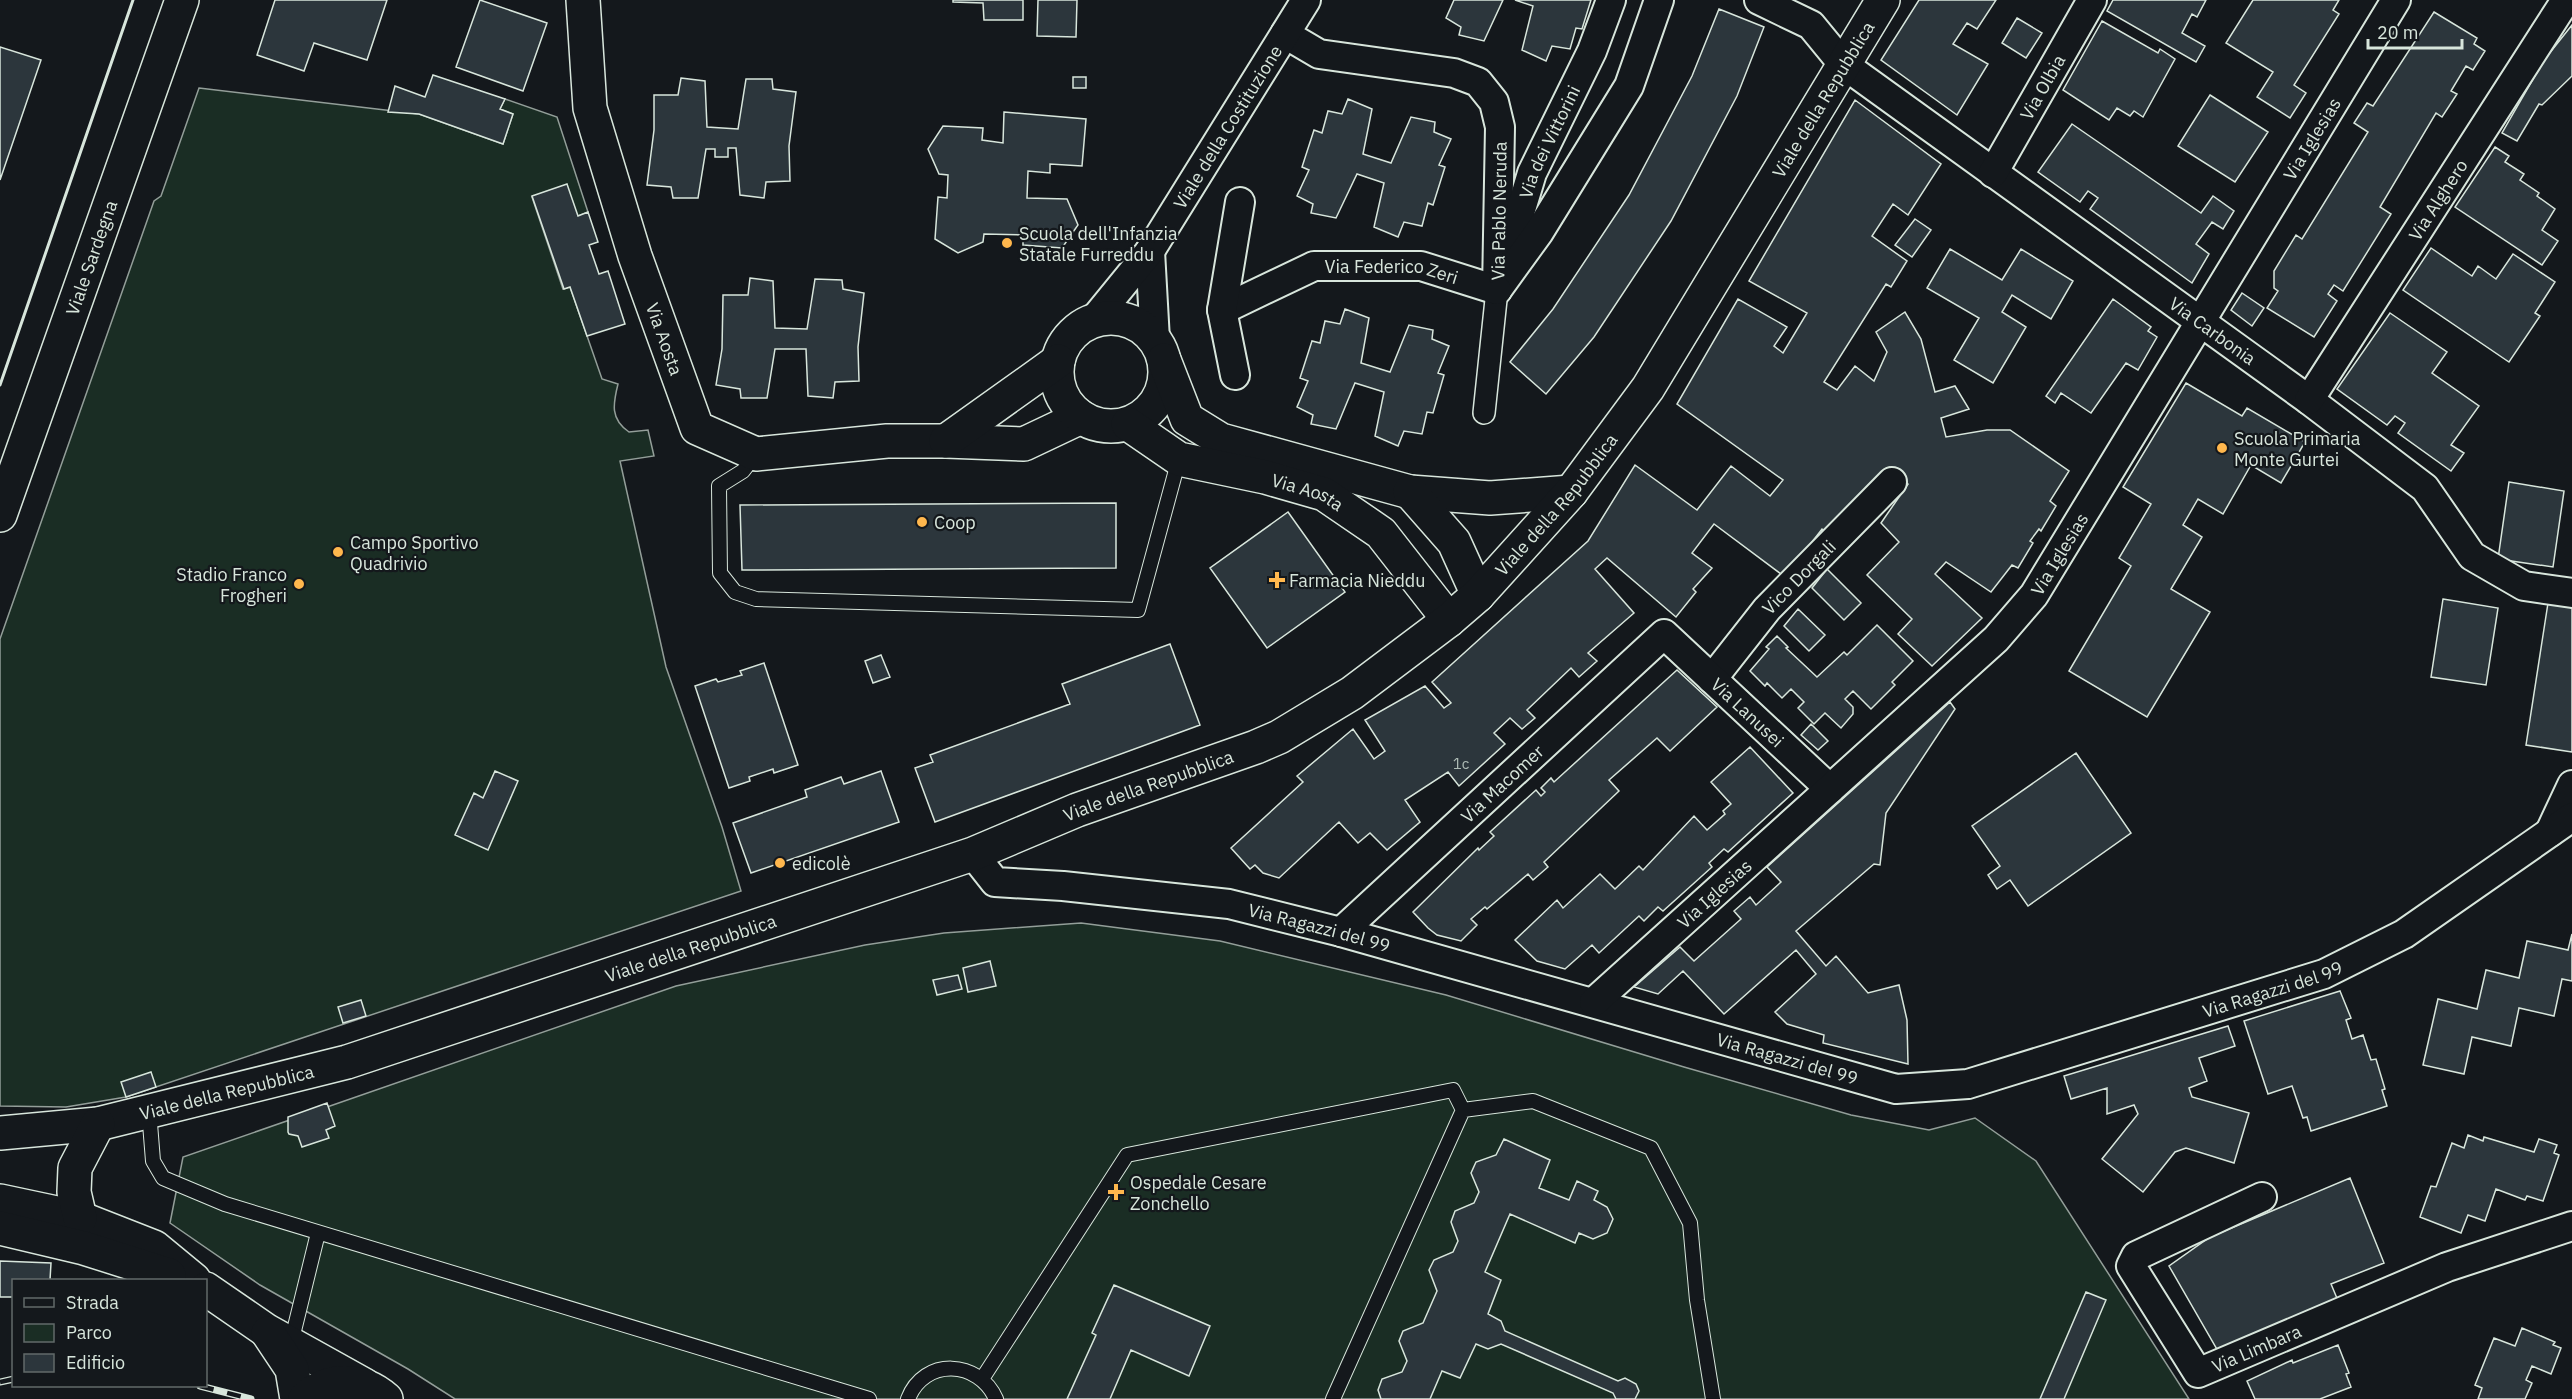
<svg xmlns="http://www.w3.org/2000/svg" width="2572" height="1399" font-family="'IBM Plex Sans',sans-serif">
  <style>
    .green { fill: #1a2d24; stroke: #939e99; stroke-width: 1.5 }
    .building { fill: #2c363c; stroke: #d8e6dc; stroke-width: 1.5 }
    .lines { fill: none; stroke-linecap: round; stroke-linejoin: round }
    .service-casing { stroke: #d8e6dc; stroke-width: 16 }
    .pedestrian-casing { stroke: #d8e6dc; stroke-width: 24 }
    .minor-casing { stroke: #d8e6dc; stroke-width: 32 }
    .tertiary-casing { stroke: #d8e6dc; stroke-width: 36 }
    .secondary-casing { stroke: #d8e6dc; stroke-width: 36 }
    .service { stroke: #14181c; stroke-width: 14 }
    .pedestrian { stroke: #14181c; stroke-width: 21 }
    .minor { stroke: #14181c; stroke-width: 28 }
    .tertiary { stroke: #14181c; stroke-width: 33 }
    .secondary { stroke: #14181c; stroke-width: 33 }
    .rail-casing { stroke: #d8e6dc; stroke-width: 7 }
    .rail { stroke: #14181c; stroke-width: 4.5; stroke-dasharray: 14; stroke-linecap: butt }
    .wall { stroke: #d8e6dc; stroke-width: 3 }
    .poi-dot { fill: #ffb74d; stroke: #14181c; stroke-width: 2 }
    .labels { text-anchor: middle; dominant-baseline: central; stroke-width: 4.5; stroke-linejoin: round; paint-order: stroke }
    .number-label { font-size: 15px; fill: #adbab4 }
    .street-label { font-size: 18px; fill: #d8e6dc; stroke: #14181c }
    .poi-label { font-size: 18px; fill: #d8e6dc; stroke: #14181c; text-anchor: start }
  </style>
  <rect width="100%" height="100%" fill="#14181c"/>
  <path class="green" d="M199,88L419,114L503,144L513,114L500,109L505,99L557,117L588,212L578,216L532,197L563,289L570,287L602,379L618,384C613,404 610,419 629,432L648,430L654,456L620,461L666,667L722,827L741,891L126,1097L66,1107L0,1106V639L154,201L161,196Z
    M1081,923L1220,941L1446,995L1684,1067L1851,1115L1929,1130L1975,1118L2036,1161L2189,1399H455L408,1369L260,1285L170,1223L183,1157L676,986L865,945L944,933Z"/>
  <path class="building" d="M275,0H387L367,60L314,43L304,71L257,55Z
    M480,0L547,23L523,91L456,67Z
    M953,0H1023V20H984L983,3L953,2Z
    M1038,0H1077L1076,37L1037,36Z
    M1454,0H1503L1484,41L1459,35L1461,27L1446,18Z
    M1515,0H1591L1582,29L1576,28L1570,49L1552,46L1546,61L1522,50L1533,6Z
    M1919,0H1996L1977,29L1967,23L1953,44L1988,64L1957,115L1881,60Z
    M2113,0H2206L2197,17L2192,14L2182,33L2205,46L2196,62L2107,11Z
    M2253,0H2339L2333,10L2339,14L2294,85L2306,93L2290,118L2257,97L2273,72L2226,43Z
    M1719,9L1764,27L1737,96L1671,221L1594,337L1546,394L1510,362L1553,309L1629,195L1692,76Z
    M2434,12L2477,38L2474,44L2485,51L2473,70L2466,66L2451,91L2457,94L2442,117L2436,113L2380,207L2391,214L2343,291L2334,285L2328,294L2337,301L2314,337L2267,308L2278,291L2274,288V271L2296,235L2302,239L2368,132L2354,123L2367,103L2373,106Z
    M2017,18L2042,33L2026,58L2002,43Z
    M2102,21L2158,53L2160,49L2175,59L2143,117L2134,111L2130,116L2117,108L2109,120L2063,90Z
    M2572,25V76L2542,105L2539,104L2517,141L2502,133L2544,60Z
    M0,47L41,60L0,180Z
    M433,75L505,99L500,109L513,114L503,144L419,114L388,112L395,86L425,97Z
    M1073,77H1086V88H1073Z
    M681,78L705,81L707,127L738,129L746,79H772L773,89L796,92L789,146L790,181L766,182L764,198L740,195L736,148H728V157H715V149H706L698,198H673L671,187L647,185L654,130V95H678Z
    M2210,95L2268,132L2235,182L2178,146Z
    M1348,99L1372,109L1363,154L1391,163L1411,117L1435,122L1434,132L1451,139L1439,165L1445,167L1433,205L1428,203L1422,226L1404,222L1398,237L1374,227L1384,183L1357,174L1336,218L1311,213L1313,204L1297,196L1309,170L1302,167L1314,130L1322,133L1328,111L1342,114Z
    M1855,100L1941,164L1908,215L1893,204L1872,236L1907,261L1891,287L1886,284L1824,382L1837,390L1855,366L1874,381L1887,352L1876,332L1905,312L1921,339L1935,392L1955,386L1969,409L1941,418L1946,437L1987,430H2010L2069,471L2050,501L2056,506L2041,531L2039,529L2030,541L2033,543L2018,568L2012,565L1991,592L1946,562L1935,574L1982,618L1932,666L1898,634L1912,619L1867,575L1899,542L1881,523L1908,484L1890,467L1829,535L1822,529L1785,577L1714,524L1692,553L1712,568L1693,589L1696,592L1676,617L1607,558L1595,569L1634,613L1588,653L1597,661L1579,677L1571,668L1527,710L1535,718L1522,729L1510,718L1494,733L1505,744L1459,786L1448,772L1405,800L1420,822L1387,850L1370,833L1358,843L1339,822L1279,878L1263,873L1255,865L1250,869L1231,848L1303,782L1297,776L1353,729L1374,759L1385,751L1365,720L1425,686L1444,708L1451,703L1432,682L1588,541L1635,465L1697,510L1731,466L1770,496L1783,480L1677,404L1738,299L1787,327L1774,346L1783,353L1807,313L1749,281Z
    M1004,112L1086,119L1082,166L1050,164V173L1028,171L1027,198L1067,199L1078,225L1062,248L1023,245V235L984,234L983,242L958,253L935,239L938,197L947,198L948,175L939,174L928,149L943,126L983,128L982,140L1003,143Z
    M2072,124L2201,213L2213,196L2234,211L2223,229L2212,222L2196,244L2209,254L2192,283L2090,209L2098,198L2088,191L2080,202L2038,172Z
    M2495,147L2509,156L2505,162L2524,174L2520,180L2539,193L2537,196L2555,209L2542,230L2558,241L2542,265L2455,207Z
    M567,184L578,216L588,212L598,242L589,245L599,274L608,271L625,324L587,336L570,287L564,289L532,196Z
    M1915,219L1931,230L1912,257L1895,245Z
    M2431,248L2472,276L2478,266L2496,279L2513,254L2555,282L2535,313L2540,316L2509,362L2403,290Z
    M1950,249L2002,280L2021,249L2073,281L2051,319L2012,295L2002,312L2026,327L1993,383L1954,360L1979,318L1927,288Z
    M750,278L773,281L775,328L807,329L815,279L842,280L843,289L864,293L858,347L859,381L835,382L833,398L808,396L806,349H775L767,398H741L740,389L716,385L722,349L723,295H748Z
    M2242,293L2264,308L2252,326L2231,310Z
    M2113,299L2151,327L2148,331L2157,337L2138,370L2126,363L2091,413L2061,393L2055,403L2046,396Z
    M1345,309L1369,318L1361,363L1390,372L1409,325L1433,330L1432,339L1449,346L1438,373L1444,375L1433,413L1427,412L1422,434L1404,431L1398,446L1375,436L1384,392L1355,383L1336,429L1311,424L1313,415L1297,407L1308,381L1300,378L1312,341L1320,343L1325,321L1340,324Z
    M2390,313L2447,352L2432,373L2479,406L2451,445L2464,453L2451,471L2398,433L2405,423L2395,416L2387,425L2337,389Z
    M2186,383L2242,416L2247,408L2305,442L2281,483L2251,465L2223,514L2198,499L2183,525L2202,537L2171,589L2210,612L2147,717L2069,671L2131,566L2119,558L2151,504L2123,487Z
    M2509,482L2564,491L2553,567L2498,559Z
    M1116,503V568L742,570L740,505Z
    M1288,512L1345,592L1267,648L1210,568Z
    M1827,569L1861,603L1844,620L1812,588Z
    M2443,599L2498,608L2486,685L2431,677Z
    M2548,603L2572,607V752L2526,745Z
    M1798,609L1825,635L1809,651L1784,626Z
    M1877,625L1913,661L1892,682L1895,685L1871,709L1853,691L1845,699L1853,707V714L1841,728L1825,713L1814,724L1798,708L1804,702L1791,689L1782,698L1767,683L1765,686L1750,671L1769,649L1766,647L1777,636L1788,647L1786,648L1817,677L1844,652L1847,655Z
    M1170,644L1200,725L935,822L915,768L933,762L930,755L1070,704L1062,684Z
    M881,655L890,677L873,683L865,661Z
    M764,663L798,765L774,773L773,769L749,777L750,781L729,788L695,686L716,679L718,682L742,675L740,671Z
    M1677,670L1717,707L1670,751L1657,738L1609,780L1619,791L1544,862L1548,867L1533,880L1528,874L1487,909L1485,907L1471,919L1477,925L1461,941L1437,935L1428,928L1413,912L1478,848L1479,850L1494,836L1490,832L1536,790L1541,796L1545,792L1541,788L1551,778L1554,782Z
    M1950,702L1955,709L1886,813L1880,865L1874,864L1796,931L1826,966L1836,956L1868,993L1899,985L1907,1020L1908,1064L1823,1043L1824,1035L1787,1024L1775,1012L1816,974L1796,950L1724,1014L1683,971L1658,994L1634,987L1680,947L1694,961L1741,919L1734,911L1750,897L1756,905L1781,882L1767,867Z
    M1811,724L1828,741L1818,750L1801,735Z
    M1750,747L1793,793L1728,852L1724,849L1709,863L1712,867L1663,911L1658,907L1644,921L1639,916L1599,953L1592,945L1565,969L1537,961L1515,940L1557,900L1563,908L1600,874L1615,889L1639,866L1643,870L1694,816L1707,830L1725,814L1723,811L1731,804L1711,782Z
    M2076,753L2131,833L2028,906L2010,880L1997,889L1988,875L2000,866L1972,826Z
    M495,771L518,781L488,850L455,835L474,793L483,798Z
    M881,771L899,822L751,873L733,823L807,797L805,790L841,777L844,784Z
    M2572,934V981L2562,979L2554,1016L2519,1008L2511,1046L2472,1037L2464,1074L2423,1065L2438,999L2477,1009L2486,970L2519,978L2527,941L2568,950Z
    M990,961L996,986L968,992L963,968Z
    M958,975L962,989L937,995L933,980Z
    M2340,991L2351,1018L2346,1020L2352,1039L2363,1035L2371,1060L2376,1059L2385,1089L2382,1090L2387,1106L2311,1131L2307,1117L2303,1118L2292,1086L2268,1094L2244,1021Z
    M361,1000L366,1016L343,1023L338,1007Z
    M2228,1026L2235,1046L2199,1058L2207,1081L2189,1088L2192,1097L2249,1113L2234,1163L2186,1148L2175,1152L2143,1192L2102,1159L2138,1114L2134,1105L2107,1114V1088L2071,1099L2064,1076Z
    M151,1072L156,1087L126,1097L121,1082Z
    M327,1103L335,1126L326,1130L329,1138L302,1147L298,1136L289,1134L288,1132V1117Z
    M2468,1135L2483,1141L2484,1137L2534,1152L2539,1139L2557,1145L2554,1153L2559,1155L2543,1201L2527,1196L2525,1200L2496,1189L2485,1221L2468,1215L2461,1233L2420,1217L2431,1186L2436,1187L2452,1143L2464,1148Z
    M1504,1139L1550,1160L1539,1188L1569,1200L1577,1181L1598,1191L1594,1200L1607,1207L1613,1219L1607,1233L1593,1239L1579,1233L1575,1243L1510,1214L1485,1272L1501,1280L1488,1314L1501,1321L1505,1331L1618,1381L1625,1378L1636,1384L1639,1391L1635,1399H1616L1613,1393L1501,1344L1488,1349L1476,1344L1460,1378L1442,1371L1430,1399H1381L1378,1390L1382,1379L1402,1372L1407,1361L1399,1341L1403,1331L1423,1323L1437,1291L1429,1270L1434,1260L1453,1252L1458,1241L1451,1222L1455,1211L1474,1203L1479,1192L1471,1173L1476,1162L1496,1155Z
    M2350,1178L2384,1263L2331,1284L2339,1303L2218,1351L2169,1266L2210,1237Z
    M0,1261L51,1263L50,1280H14V1297H0Z
    M1114,1285L1210,1326L1189,1376L1131,1350L1110,1399H1067L1096,1335L1092,1333Z
    M2086,1292L2106,1300L2064,1399H2040Z
    M2522,1328L2555,1342L2553,1345L2561,1348L2551,1374L2532,1366L2526,1380L2532,1383L2525,1399H2478L2482,1388L2475,1385L2494,1338L2515,1346Z
    M2338,1345L2349,1373L2346,1374L2351,1387L2320,1399H2255L2247,1381L2292,1360L2293,1363Z"/>
  <g class="lines">
    <defs>
      <path id="service" d="M756,454L743,471L719,486L720,573L735,592L756,599L1138,610L1179,459
        M1463,1110L1533,1101L1651,1148L1690,1223L1697,1300L1713,1399
        M149,1111L153,1161L163,1178L225,1204L869,1399
        M291,1343L318,1233
        M982,1379L1127,1155L1453,1090L1463,1110
        M908,1399C924,1357 979,1360 996,1399
        M1333,1399L1463,1110"/>
      <path id="pedestrian" d="M1484,413L1497,290"/>
      <g id="minor">
        <path id="s1" d="M1759,0L1811,25L1843,64L2309,400L2425,488L2472,556L2524,586L2572,593"/>
        <path d="M1285,34L1319,54L1454,73L1478,82L1494,102L1500,127L1497,290"/>
        <path id="s2" d="M1993,173L2092,0"/>
        <path d="M1150,251L1155,340"/>
        <path id="s3" d="M1507,256L1532,173L1592,51L1611,0"/>
        <path d="M1497,290L1539,232L1629,86L1659,0"/>
        <path id="s4" d="M1222,310L1314,266H1421L1497,290"/>
        <path id="s5" d="M1092,322L1150,251L1306,0"/>
        <path d="M1235,375L1222,310L1240,202"/>
        <path id="s6" d="M2309,400L2566,0"/>
        <path id="s7" d="M1712,679L1767,609L1892,482"/>
        <path d="M2550,832L2572,785"/>
        <path id="s8" d="M973,854L995,882L1063,886L1229,904L1341,932L1896,1089L1968,1084L2324,974L2404,934L2572,817"/>
        <path id="s9" d="M1341,932L1664,634L1830,789"/>
        <path id="s10" d="M1594,1002L1996,639L2034,595L2396,0"/>
        <path id="s11" d="M2262,1197L2136,1256L2131,1266L2198,1373L2447,1267L2572,1226"/>
      </g>
      <g id="tertiary">
        <path id="s12" d="M583,0L590,108L635,256L697,428L756,454L887,441H946L1024,444L1081,417"/>
        <circle cx="1111" cy="372" r="54"/>
        <path d="M1164,360L1187,419L1221,440L1410,492L1490,498L1571,492"/>
        <path id="s13" d="M1128,424L1179,459L1265,477L1324,494L1381,533L1449,620"/>
        <path d="M946,441L1058,361"/>
        <path d="M1410,492L1454,542L1478,595"/>
        <path id="s14" d="M0,515L182,0"/>
        <path id="s15" d="M0,1133L98,1124L347,1062L973,854L1077,810L1256,747L1279,737L1352,693L1449,620L1478,595L1571,492L1648,388L1883,0"/>
        <path d="M0,1201L80,1218L154,1247L194,1280"/>
        <path d="M80,1218L74,1192L75,1168L98,1124"/>
        <path d="M0,1228L84,1248L169,1275"/>
        <path d="M206,1289L267,1331L364,1385"/>
        <path d="M268,1333L292,1369L297,1399"/>
      </g>
      <path id="secondary" d="M305,1399C329,1376 362,1378 386,1399"/>
    </defs>
    <use href="#service" class="service-casing"/>
    <use href="#pedestrian" class="pedestrian-casing"/>
    <use href="#minor" class="minor-casing"/>
    <use href="#tertiary" class="tertiary-casing"/>
    <use href="#secondary" class="secondary-casing"/>
    <use href="#service" class="service"/>
    <use href="#pedestrian" class="pedestrian"/>
    <use href="#minor" class="minor"/>
    <use href="#tertiary" class="tertiary"/>
    <use href="#secondary" class="secondary"/>
    <defs>
      <path id="rail" d="M0,1382L14,1379
        M200,1386L251,1399"/>
    </defs>
    <use href="#rail" class="rail-casing"/>
    <use href="#rail" class="rail"/>
    <path class="wall" d="M0,385L133,0"/>
  </g>
  <g class="poi-dot">
    <circle cx="1007" cy="243" r="6"/>
    <circle cx="2222" cy="448" r="6"/>
    <circle cx="922" cy="522" r="6"/>
    <circle cx="338" cy="552" r="6"/>
    <path d="M1274 571h6v6h6v6h-6v6h-6v-6h-6v-6h6z"/>
    <circle cx="299" cy="584" r="6"/>
    <circle cx="780" cy="863" r="6"/>
    <path d="M1113 1183h6v6h6v6h-6v6h-6v-6h-6v-6h6z"/>
  </g>
  <g class="labels">
    <g class="number-label">
      <text x="1461" y="763">1c</text>
    </g>
    <g class="street-label">
      <text stroke="none"><textPath href="#s2" startOffset="99">Via Olbia</textPath></text>
      <text stroke="none"><textPath href="#s15" startOffset="2193">Viale della Repubblica</textPath></text>
      <text stroke="none"><textPath href="#s5" startOffset="238">Viale della Costituzione</textPath></text>
      <text stroke="none"><textPath href="#s10" startOffset="1134">Via Iglesias</textPath></text>
      <text stroke="none"><textPath href="#s3" startOffset="122">Via dei Vittorini</textPath></text>
      <text stroke="none"><textPath href="#s6" startOffset="238">Via Alghero</textPath></text>
      <text transform="translate(1499 211) rotate(-89)">Via Pablo Neruda</text>
      <text stroke="none"><textPath href="#s14" startOffset="273">Viale Sardegna</textPath></text>
      <text stroke="none"><textPath href="#s4" startOffset="180">Via Federico Zeri</textPath></text>
      <text stroke="none"><textPath href="#s1" startOffset="564">Via Carbonia</textPath></text>
      <text stroke="none"><textPath href="#s12" startOffset="351">Via Aosta</textPath></text>
      <text stroke="none"><textPath href="#s13" startOffset="195">Via Aosta</textPath></text>
      <text stroke="none"><textPath href="#s15" startOffset="1707">Viale della Repubblica</textPath></text>
      <text stroke="none"><textPath href="#s10" startOffset="648">Via Iglesias</textPath></text>
      <text stroke="none"><textPath href="#s7" startOffset="134">Vico Dorgali</textPath></text>
      <text stroke="none"><textPath href="#s9" startOffset="554">Via Lanusei</textPath></text>
      <text stroke="none"><textPath href="#s9" startOffset="219">Via Macomer</textPath></text>
      <text stroke="none"><textPath href="#s15" startOffset="1203">Viale della Repubblica</textPath></text>
      <text stroke="none"><textPath href="#s10" startOffset="162">Via Iglesias</textPath></text>
      <text stroke="none"><textPath href="#s8" startOffset="364">Via Ragazzi del 99</textPath></text>
      <text stroke="none"><textPath href="#s15" startOffset="717">Viale della Repubblica</textPath></text>
      <text stroke="none"><textPath href="#s8" startOffset="1354">Via Ragazzi del 99</textPath></text>
      <text stroke="none"><textPath href="#s8" startOffset="850">Via Ragazzi del 99</textPath></text>
      <text stroke="none"><textPath href="#s15" startOffset="231">Viale della Repubblica</textPath></text>
      <text stroke="none"><textPath href="#s11" startOffset="340">Via Limbara</textPath></text>
    </g>
    <g class="poi-label">
      <text x="1019" y="233">Scuola dell'Infanzia<tspan x="1019" dy="21">Statale Furreddu</tspan></text>
      <text x="2234" y="438">Scuola Primaria<tspan x="2234" dy="21">Monte Gurtei</tspan></text>
      <text x="934" y="522">Coop</text>
      <text x="350" y="542">Campo Sportivo<tspan x="350" dy="21">Quadrivio</tspan></text>
      <text x="287" y="574" text-anchor="end">Stadio Franco<tspan x="287" dy="21">Frogheri</tspan></text>
      <text x="1289" y="580">Farmacia Nieddu</text>
      <text x="792" y="863">edicolè</text>
      <text x="1130" y="1182">Ospedale Cesare<tspan x="1130" dy="21">Zonchello</tspan></text>
    </g>
  </g>
  <rect x="12" y="1279" width="195" height="108" fill="#14181c" stroke="#626a69" stroke-width="1.5"/>
  <rect x="24" y="1298" width="30" height="9" fill="#14181c" stroke="#626a69" stroke-width="1.5"/>
  <text x="66" y="1309" font-size="18" fill="#d8e6dc">Strada</text>
  <rect x="24" y="1324" width="30" height="18" fill="#1a2d24" stroke="#626a69" stroke-width="1.5"/>
  <text x="66" y="1339" font-size="18" fill="#d8e6dc">Parco</text>
  <rect x="24" y="1354" width="30" height="18" fill="#2c363c" stroke="#626a69" stroke-width="1.5"/>
  <text x="66" y="1369" font-size="18" fill="#d8e6dc">Edificio</text>
  <path d="M2368 39v9h94v-9" fill="none" stroke="#d8e6dc" stroke-width="3"/>
  <text x="2377" y="39" font-size="18" fill="#d8e6dc" stroke="#14181c" stroke-width="4.5" paint-order="stroke">20 m</text>
</svg>
